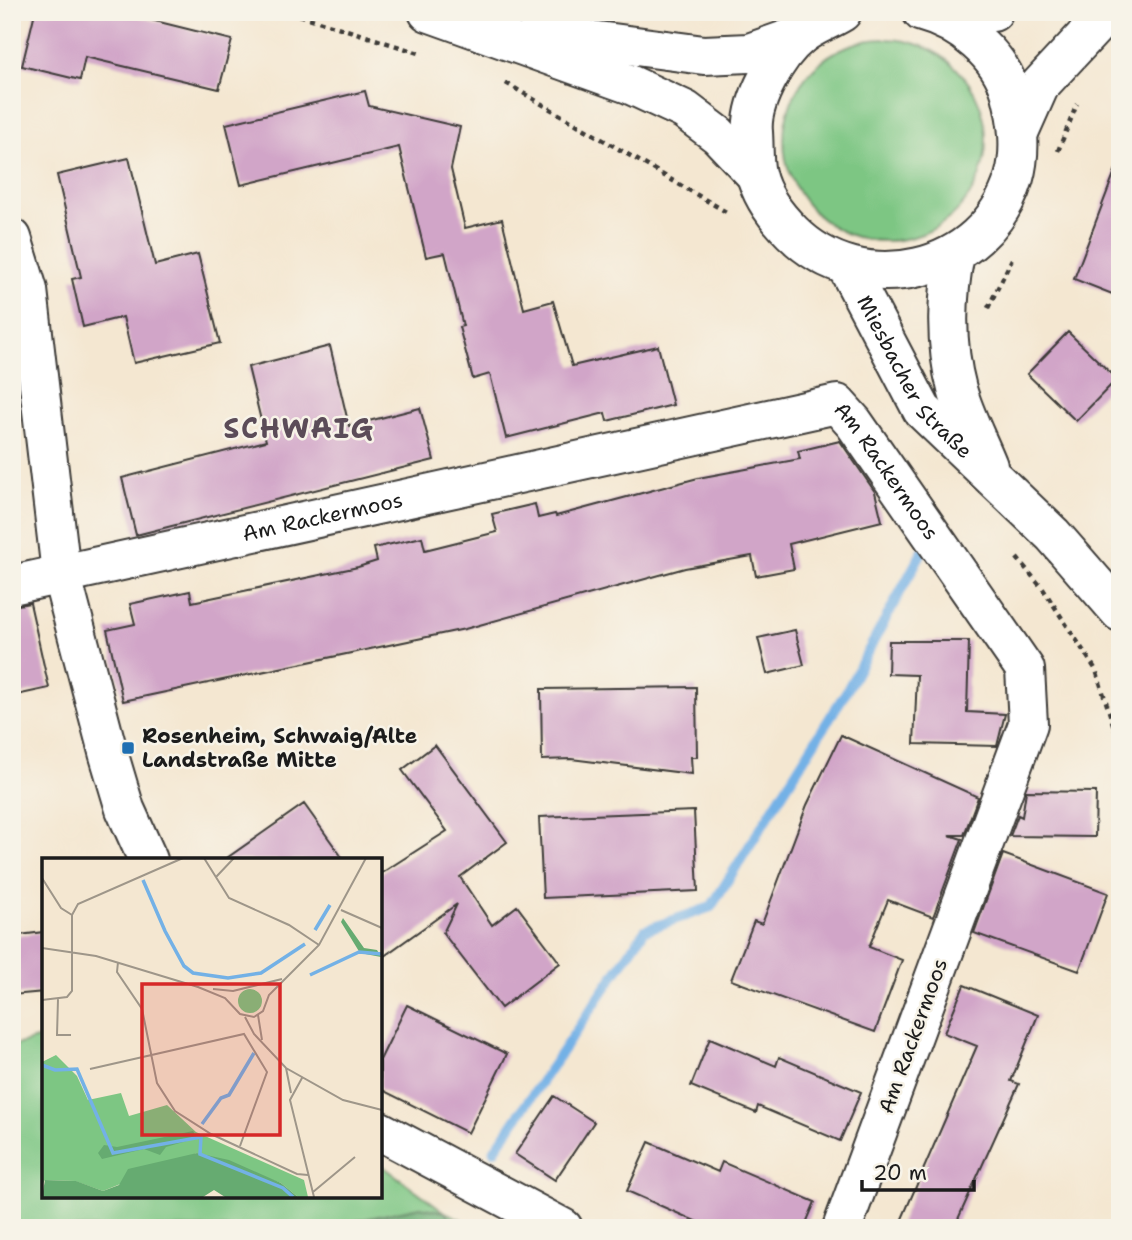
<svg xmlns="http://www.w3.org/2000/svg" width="1132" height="1240" font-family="'Shantell Sans',sans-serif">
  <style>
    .green { fill: #7dc683; stroke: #4c7150; stroke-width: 2 }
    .forest { fill: #66ab71; stroke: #416446; stroke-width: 2 }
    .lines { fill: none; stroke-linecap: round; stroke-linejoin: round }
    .stream { stroke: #73b1e6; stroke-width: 10 }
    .building { fill: #d1a5c8 }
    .minor-casing { stroke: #3c3a37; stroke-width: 42 }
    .secondary-casing { stroke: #3c3a37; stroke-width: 42 }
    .path { stroke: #3c3a37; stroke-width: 4.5; stroke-dasharray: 5 5; stroke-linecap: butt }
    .minor { stroke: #fff; stroke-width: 38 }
    .secondary { stroke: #fff; stroke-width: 38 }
    .poi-dot { fill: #1f6fb2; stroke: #f7f3e8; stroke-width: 2.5 }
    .labels { text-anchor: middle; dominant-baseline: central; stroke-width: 5; stroke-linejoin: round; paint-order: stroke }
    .street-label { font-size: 21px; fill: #1c1c1c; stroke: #f7f3e8 }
    .poi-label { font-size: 21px; font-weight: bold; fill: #1c1c1c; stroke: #f7f3e8; text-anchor: start }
    .district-label { font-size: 28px; font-weight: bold; letter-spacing: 2px; fill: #5b4c58; stroke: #f7f3e8 }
    .inset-river { fill: none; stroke: #73b1e6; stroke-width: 3.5 }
    .inset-road { fill: none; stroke: #9e9689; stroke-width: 2 }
    .view { fill: #d62828; fill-opacity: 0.15; stroke: #d62828; stroke-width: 3.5 }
    .inset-edge { fill: none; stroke: #1c1c1c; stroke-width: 3.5 }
  </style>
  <rect width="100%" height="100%" fill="#f7f3e8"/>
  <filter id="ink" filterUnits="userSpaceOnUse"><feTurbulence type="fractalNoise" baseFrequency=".0143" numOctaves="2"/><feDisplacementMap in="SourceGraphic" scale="14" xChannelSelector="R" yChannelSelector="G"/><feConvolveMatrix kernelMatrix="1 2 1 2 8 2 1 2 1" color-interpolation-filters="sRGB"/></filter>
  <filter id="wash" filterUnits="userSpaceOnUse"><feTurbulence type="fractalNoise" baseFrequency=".00686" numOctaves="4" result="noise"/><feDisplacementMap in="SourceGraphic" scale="28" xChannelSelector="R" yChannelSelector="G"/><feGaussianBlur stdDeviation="1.57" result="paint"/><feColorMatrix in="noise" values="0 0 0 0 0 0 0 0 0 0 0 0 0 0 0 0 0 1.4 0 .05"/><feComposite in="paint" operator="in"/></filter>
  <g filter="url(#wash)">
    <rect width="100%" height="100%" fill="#f4e7d1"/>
    <path class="green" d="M784 140a101 101 0 1 1 202 0a101 101 0 1 1-202 0Z
      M44,1037V1196H380V1164L445,1212L480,1228H370L443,1212L420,1207L325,1228H12V1046Z"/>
    <path class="forest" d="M420,1207L445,1212L454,1228H325Z"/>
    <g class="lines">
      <path class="stream" d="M494,1151L645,930L711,907L846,692L923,550"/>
    </g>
    <g id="blocks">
      <path class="building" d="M35,12H119L232,40L219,89L85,57L80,80L22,66Z
        M365,91L369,106L460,127L451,169L465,228L502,219L524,309L553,301L572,366L658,346L673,405L607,421L605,413L506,438L490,374L473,379L459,327L463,326L445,253L426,257L399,147L241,185L226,124Z
        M129,158L155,265L198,254L220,343L134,363L123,317L83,327L72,279L81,277L57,175Z
        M1117,166L1120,167V297L1074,279Z
        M1068,332L1117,379L1076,421L1027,374Z
        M330,346L349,426L420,408L434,460L136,535L122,478L266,441L248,367Z
        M840,441L875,492L882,521L789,544L794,569L756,576L752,556L685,568L465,629L123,701L107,630L135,624L130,604L190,591L192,602L358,567L377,561L374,548L422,537L425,550L497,532L492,514L535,504L538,518L555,514L556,516L698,478L800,459L798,451Z
        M30,603L49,688L12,696V606Z
        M795,630L804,665L767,674L758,638Z
        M889,641H969L967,712L1005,714L997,746L914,744L917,675L888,674Z
        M696,687L697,757H691L692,774L571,759L542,760L541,689Z
        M841,735L978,797L964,835H949L962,839L933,917L888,900L869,947L902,960L875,1032L731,980L754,921L762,924L807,805Z
        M435,745L507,842L460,877L492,925L517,906L560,963L501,1008L443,933L457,904L380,959V874L447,831L402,770Z
        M1026,791L1096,792L1095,837L1010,836L1018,815L1022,817Z
        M304,804L344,860H224Z
        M694,811L698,891L543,898L539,817Z
        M1003,854L1108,893L1079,971L974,933Z
        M44,932V992L12,995V936Z
        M964,985L1038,1015L1011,1081L1019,1084L954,1228H898L977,1046L944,1033Z
        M407,1005L507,1054L468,1133L380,1089V1060Z
        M710,1038L776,1066L779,1057L861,1092L840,1141L758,1106L756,1113L691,1086Z
        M554,1096L594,1122L555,1180L515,1154Z
        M649,1142L718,1172L722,1162L815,1202L804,1228H711L627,1191Z"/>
    </g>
  </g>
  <g filter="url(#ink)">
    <use href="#blocks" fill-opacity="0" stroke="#3c3a37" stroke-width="2"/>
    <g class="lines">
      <defs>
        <g id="minor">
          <path d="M12,238L28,290L61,573L108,752L125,809L148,860"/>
          <path id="s1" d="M12,585L837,404L854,423L1025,669L1028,724L842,1228"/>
          <path d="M380,1131L563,1228"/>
        </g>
        <g id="secondary">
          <path d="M428,12L629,84L685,110L718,135L756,175"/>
          <path d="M842,12C829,20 812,26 801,35C778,53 750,102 753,132C754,146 753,161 756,174C761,196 777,217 792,232C861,302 985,274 1014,178C1022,150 1018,122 1011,94C1000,54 960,22 922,12"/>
          <path d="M942,18L993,12"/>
          <path d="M537,33L704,55L749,53L800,35"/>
          <path d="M1020,130L1040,85L1108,12"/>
          <path d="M955,254C946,299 945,344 957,389C964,415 978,441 988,466"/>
          <path id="s2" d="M847,267L922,410L1053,535L1120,612"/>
        </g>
      </defs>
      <use href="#minor" class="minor-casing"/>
      <use href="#secondary" class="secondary-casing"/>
      <path class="path" d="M290,12L419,53
        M506,83L728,213
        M1058,151L1077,104
        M988,308L1012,259
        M1017,558L1043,589L1096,670L1120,746"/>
      <use href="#minor" class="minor"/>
      <use href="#secondary" class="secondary"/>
    </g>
  </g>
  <rect class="poi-dot" x="121" y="741" width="14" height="14" rx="3.5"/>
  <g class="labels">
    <g class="street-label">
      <text stroke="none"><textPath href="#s2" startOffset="130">Miesbacher Straße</textPath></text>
      <text stroke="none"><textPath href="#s1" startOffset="928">Am Rackermoos</textPath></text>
      <text stroke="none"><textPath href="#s1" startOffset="318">Am Rackermoos</textPath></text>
      <text transform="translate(913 1036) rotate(-70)">Am Rackermoos</text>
    </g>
    <g class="poi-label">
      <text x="142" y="736">Rosenheim, Schwaig/Alte<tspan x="142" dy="24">Landstraße Mitte</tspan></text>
    </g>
    <g class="district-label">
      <text x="299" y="428">SCHWAIG</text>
    </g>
  </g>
  <g transform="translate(42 858)">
    <rect width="340" height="340" fill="#f4e7d1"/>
    <path d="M196 143a12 12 0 1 1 24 0a12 12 0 1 1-24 0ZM14,197L35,218L46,242L79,235L87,258L125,247L154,274L262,322L266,339H256L239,325L155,295L61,333L33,323L3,322L0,327V204Z" fill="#7dc683"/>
    <path d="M301,60L322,90L335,92L339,99L318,95L299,64ZM151,273L155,280L124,289L118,297L102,291L60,301L56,295L62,287L75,289ZM155,295L187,302L239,325L256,339H183L172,332L161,339H0L3,322L34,323L61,333L77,327L86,311Z" fill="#66ab71"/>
    <path class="inset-river" d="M101,22L123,73L142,108L151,115L186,120L219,115L263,86M273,72L288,47M268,117L317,94L340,96M0,207L13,212L35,211L71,295L159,279L158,296L241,330L251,339M160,266L179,240L187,237L212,195"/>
    <path class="inset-road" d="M162,0L187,40L247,67L277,87M174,19L192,0M0,20L19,50L30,57M299,52L340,70M0,90L54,98L156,129L183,140L198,156L212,159L221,153L227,137L277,87L324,0M76,104L75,114L100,151L115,225L133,253L169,276L255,316L266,317M171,131L191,133L240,121M16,141L15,177H29M0,142L25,139L30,133V57L36,46L141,0M216,157L220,182M203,159L212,176L244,210L301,242L340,252M244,210L249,235M48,211L202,176L225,214L198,288M260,220L248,242L272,339M271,334L313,299"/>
    <path class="view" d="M100,126H238V277H100Z"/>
    <rect width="340" height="340" class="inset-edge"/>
  </g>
  <rect width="1132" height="1240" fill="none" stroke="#f7f3e8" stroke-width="42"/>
  <path d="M862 1180v10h112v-10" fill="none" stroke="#1c1c1c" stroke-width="3.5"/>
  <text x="873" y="1180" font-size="21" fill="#1c1c1c" stroke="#f7f3e8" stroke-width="5" paint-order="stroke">20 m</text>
</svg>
